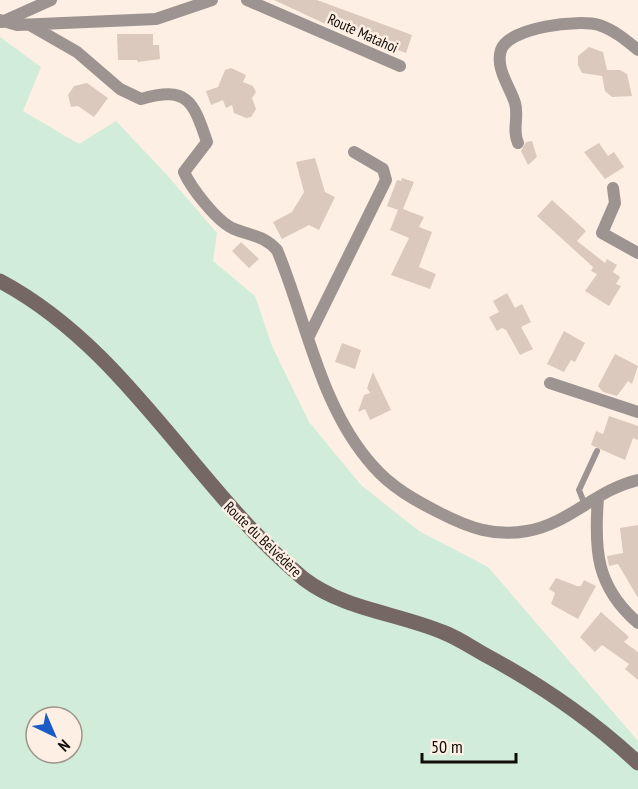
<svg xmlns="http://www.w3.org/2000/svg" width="638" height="789" font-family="'PT Sans Narrow',sans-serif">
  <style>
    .green { fill: #d1ecd9; fill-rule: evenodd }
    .building { fill: #dcc9bd }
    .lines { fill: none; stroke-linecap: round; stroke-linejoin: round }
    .lane { stroke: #9d9491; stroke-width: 6 }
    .street { stroke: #9d9491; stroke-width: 12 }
    .secondary { stroke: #756764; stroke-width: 15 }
    .labels { text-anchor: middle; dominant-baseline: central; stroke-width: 5; stroke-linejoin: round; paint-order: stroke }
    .street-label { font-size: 15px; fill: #120c08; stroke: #fdefe3 }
  </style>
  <rect width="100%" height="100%" fill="#fdefe3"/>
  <path class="green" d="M0,37L41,67L23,111L79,144L116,121L167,175L217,233L213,261L255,296L272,346L309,422L361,485L419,531L488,567L638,741V789H0ZM36,717H72V753H36Z"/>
  <path class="building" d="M274,0H317L412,35L406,53L350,33L349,35Z
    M117,34H153V45H159L160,59L138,62L137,60H118Z
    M589,47L603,52L607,70H620L627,74L632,96L612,97L605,91L602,76L582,73L578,65V56Z
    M231,68L246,75L243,82L253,86L256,92L252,98L256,109L251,117L246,118L234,113L232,105L226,108L223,100L211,105L206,91L218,87L225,70Z
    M87,83L108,98L94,117L78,106L71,107L68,95L74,86Z
    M532,141L537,157L528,165L521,151L526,142Z
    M599,143L608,156L614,152L624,167L605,179L584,152Z
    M315,158L325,192L335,197L319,230L309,225L282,239L273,222L292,212L304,192L296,162Z
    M402,178L414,182L403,209L424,217L419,227L432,232L419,267L436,274L430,289L391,275L409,238L390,230L398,210L387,206L397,180L401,181Z
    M552,200L586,231L577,241L605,263L607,259L617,265L613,272L620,277L616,284L621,286L609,306L585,291L597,274L591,271L593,267L537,216Z
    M241,242L259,259L249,268L232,251Z
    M507,293L515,308L522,304L531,322L521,327L533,349L520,355L506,330L502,328L497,331L489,317L499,312L493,301Z
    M564,331L585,343L575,362L571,360L564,372L547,364Z
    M342,343L361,350L355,369L335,362Z
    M615,354L638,366L632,384L628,381L617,396L603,392L598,386Z
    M373,372L391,410L370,420L365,409L358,412L364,395L370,393L367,388Z
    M609,416L638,426V440L633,438L625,460L591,445L596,431L603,434Z
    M638,525V598L618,564L609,566L607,556L623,553L620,528Z
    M556,578L577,586H581L584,580L596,586L578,619L551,604L555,593L549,589Z
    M601,612L629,637L624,642L638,652V680L625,669L629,664L602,645L595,652L580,637Z"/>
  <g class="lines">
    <path class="lane" d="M585,505L579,490L597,451"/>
    <path class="street" d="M247,0L400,66
      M0,20L17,25L156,19L212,0
      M2,22L51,0
      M30,25L77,52L120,89L141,99C187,86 193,100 207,142L184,172C191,188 216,220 232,228C250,236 264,235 277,250C307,322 320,407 373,466C391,487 416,501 440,513C469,528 495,537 527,531C569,524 597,489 638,480
      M518,143C512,130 519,117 515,103C510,87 495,68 501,50C509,27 579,19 599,25C614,30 626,40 638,50
      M613,188L615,203L602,233L638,253
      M309,336L386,180L383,169L354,152
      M550,383L638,412
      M598,498C594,550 596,587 638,623"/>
    <path class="secondary" d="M0,281C128,349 194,488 304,579C345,610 398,613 445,633C460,639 474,649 489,657C544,687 592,720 638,763"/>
  </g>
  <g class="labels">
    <g class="street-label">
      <text transform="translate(363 33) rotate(24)">Route Matahoi</text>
      <text transform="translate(263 539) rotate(44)">Route du Belvédère</text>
    </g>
  </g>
  <g transform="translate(54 735) rotate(136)"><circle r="28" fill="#fdefe3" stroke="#9f948b" stroke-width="1.5"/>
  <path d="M0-4.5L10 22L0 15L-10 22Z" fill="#1a5bc7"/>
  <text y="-9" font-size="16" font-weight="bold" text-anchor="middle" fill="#120c08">N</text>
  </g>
  <path d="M422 753v9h94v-9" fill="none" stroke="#120c08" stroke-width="3"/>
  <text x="431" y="753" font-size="18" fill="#120c08" stroke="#fdefe3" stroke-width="4.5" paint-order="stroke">50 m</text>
</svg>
